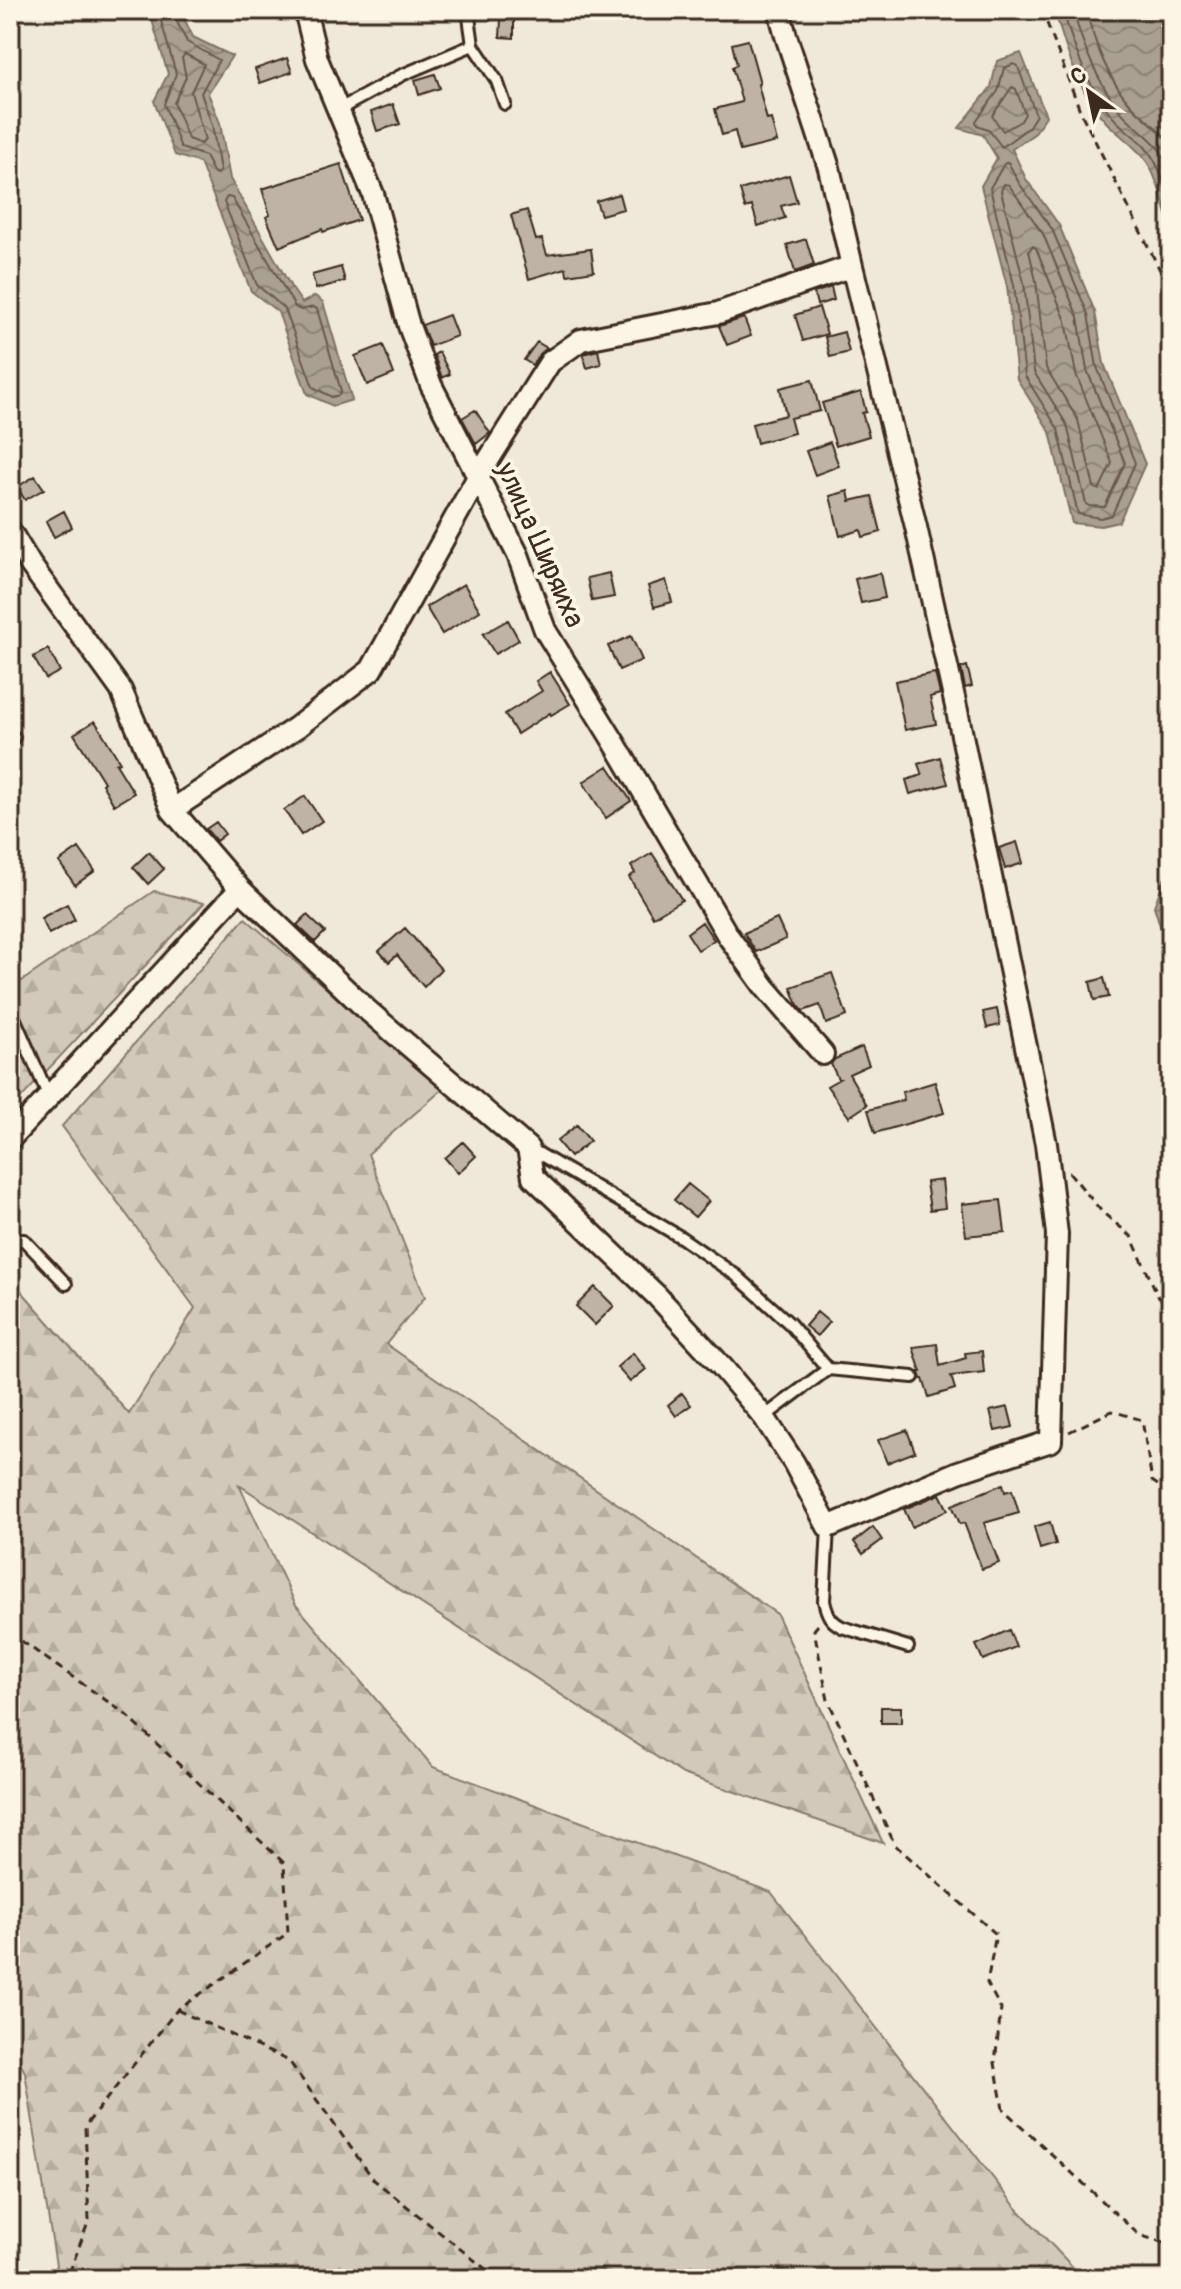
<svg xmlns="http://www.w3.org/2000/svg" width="1181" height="2289" font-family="Pangolin,sans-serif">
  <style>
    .forest { fill: url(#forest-firs); stroke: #867a6c; stroke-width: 2 }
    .water { fill: url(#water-waves); stroke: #7e7163; stroke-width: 2 }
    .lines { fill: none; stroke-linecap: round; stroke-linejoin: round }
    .shore { stroke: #67594c; stroke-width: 2 }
    .building { fill: #beb3a4; stroke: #3b2a1e; stroke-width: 2 }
    .service-casing { stroke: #3b2a1e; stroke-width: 16 }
    .minor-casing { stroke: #3b2a1e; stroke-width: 26 }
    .path { stroke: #3b2a1e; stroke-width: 3; stroke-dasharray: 8 6; stroke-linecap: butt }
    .service { stroke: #fcf5e5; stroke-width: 10 }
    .minor { stroke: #fcf5e5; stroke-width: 20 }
    .labels { text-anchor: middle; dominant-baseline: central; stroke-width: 8; stroke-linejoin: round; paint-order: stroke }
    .street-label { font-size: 28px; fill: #3b2a1e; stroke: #fcf5e5 }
  </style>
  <defs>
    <pattern id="forest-firs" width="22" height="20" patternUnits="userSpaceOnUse" patternTransform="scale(2)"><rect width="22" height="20" fill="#d2c9ba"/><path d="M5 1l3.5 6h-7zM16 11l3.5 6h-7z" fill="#b5ad9f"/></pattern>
    <pattern id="water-waves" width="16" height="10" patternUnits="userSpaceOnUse" patternTransform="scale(2)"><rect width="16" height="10" fill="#aaa091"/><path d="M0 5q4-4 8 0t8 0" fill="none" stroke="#8c8376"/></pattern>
  </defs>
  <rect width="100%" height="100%" fill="#f0e9d9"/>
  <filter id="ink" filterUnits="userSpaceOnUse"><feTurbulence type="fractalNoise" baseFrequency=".0125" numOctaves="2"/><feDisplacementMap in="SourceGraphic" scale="16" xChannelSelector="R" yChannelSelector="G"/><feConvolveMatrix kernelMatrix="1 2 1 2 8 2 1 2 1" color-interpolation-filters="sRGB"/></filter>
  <g filter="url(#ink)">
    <path class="forest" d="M154,891L204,903L10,1110V989Z
      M245,918L443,1089L368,1154L425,1297L386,1344L777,1614L883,1843L683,1774L239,1485L296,1605L433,1767L771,1892L1015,2206L1084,2279H50L56,2265L25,2072L10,2044V1278L129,1414L195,1308L62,1126Z"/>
    <path class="water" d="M149,10H180L193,37L232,56L208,93L220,123L230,179L291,287L302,303L315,296L323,302L352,400L333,406L307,394L278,312L251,291L200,163L175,155L154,101L168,74Z
      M1055,10H1171V226C1164,207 1158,178 1147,162C1136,146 1120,136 1107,123C1080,95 1064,46 1055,10Z
      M1021,53L1046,116L1034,134L1012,149L1026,179L1059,225L1095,312L1104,364L1145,464L1119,522L1101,526L1072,523L1050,432L1017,379L1007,286L981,186L997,158L983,135L959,128L991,87L997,61Z
      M1166,875L1171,881V961L1154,906Z"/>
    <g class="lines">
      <path class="shore" d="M158,10L176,74L164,104L181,148L205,156L213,172L217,174L220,170L212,125L201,93L219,60L187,42L174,16L173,10
        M1063,10C1073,47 1086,82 1109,112C1118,126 1134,134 1145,147C1159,163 1164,183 1171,203
        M1073,10C1082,44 1096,78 1117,107C1138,134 1157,134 1171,173
        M1086,10C1094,41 1106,75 1127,100C1140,116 1158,127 1171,144
        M185,54L204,64L191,92L205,140L201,144L188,139L174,103L186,77L182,58Z
        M1014,64L1018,67L1036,115L1028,128L1002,147L988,129L977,125L976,121L998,91L1004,68Z
        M1012,87L1016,89L1025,114L1021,121L1003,131L992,116Z
        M1008,162L1019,183L1052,229L1088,314L1097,367L1135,463L1112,515L1100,518L1078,514L1058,429L1025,376L1014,285L990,188L1004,164Z
        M1004,184L1009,185L1043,234L1078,317L1087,370L1125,463L1105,507L1089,506L1086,504L1067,425L1034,372L1024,283L1001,191Z
        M227,197L232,198L295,307L301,310L313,307L317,309L341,391L339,395L332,397L313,387L285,309L257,285L224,202Z
        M1032,246L1036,248L1066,321L1076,374L1112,463L1099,490L1094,487L1078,420L1046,368L1036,281L1029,251Z"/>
    </g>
    <path class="building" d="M501,19H514V38L500,37Z
      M748,40L760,83L758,84L767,120L771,119L777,142L740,151L735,131L722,135L715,109L742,102L732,67L737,65L732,44Z
      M287,58L292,72L260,83L255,69Z
      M435,74L440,88L419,95L415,80Z
      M393,104L400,124L377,131L371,112Z
      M341,164L359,220L323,232L322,229L279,247L266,217L270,215L262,189Z
      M789,175L797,202L781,206L785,218L758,226L752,206L745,208L740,190Z
      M619,194L623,209L601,215L596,201Z
      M527,210L536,240L542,239L547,255L591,249L594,271L567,275L566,268L529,279L511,215Z
      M806,239L814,265L795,272L787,245Z
      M341,267L345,281L316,289L312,275Z
      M831,287L834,300L817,305L814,293Z
      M819,307L827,334L803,341L795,315Z
      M449,315L457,336L430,346L422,325Z
      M744,318L751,336L727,345L719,326Z
      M844,332L849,352L830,357L825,337Z
      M537,342L547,348L539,355L532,365L524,360Z
      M383,345L394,374L367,385L355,356Z
      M598,350L601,364L587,368L583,354Z
      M439,352L450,374L442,378L434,355Z
      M812,380L820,411L790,418L794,433L757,443L752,424L786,415L780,388Z
      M861,392L866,412L862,413L869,436L836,446L822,403Z
      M475,410L490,433L476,444L462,418Z
      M830,442L839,466L815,475L806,451Z
      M35,476L44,489L25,500L17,487Z
      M848,491L850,501L872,496L881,532L863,537L861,530L840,536L830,496Z
      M64,511L72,527L54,537L46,521Z
      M609,573L614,597L592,601L587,578Z
      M880,573L885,598L861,603L855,579Z
      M666,580L672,602L654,607L648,586Z
      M464,584L480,611L442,634L426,607Z
      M508,620L519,640L495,654L483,634Z
      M631,636L642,660L619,670L608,646Z
      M48,649L60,671L46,679L33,657Z
      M967,666L972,686L965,688L961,668Z
      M550,672L570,704L551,715L550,713L517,734L505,714L542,691L536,681Z
      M935,673L940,694L930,697L936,724L905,730L895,681Z
      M95,721L120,762L116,764L134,793L114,805L102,784L104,782L74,734Z
      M940,757L948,784L910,794L906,780L922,775L918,764Z
      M608,766L631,801L606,818L583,782Z
      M305,796L322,821L301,835L284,810Z
      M216,822L225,834L216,841L206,829Z
      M1017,842L1023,863L1005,869L999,848Z
      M79,848L95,871L75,885L59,862Z
      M149,852L164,869L148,884L133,867Z
      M652,853L682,900L653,917L629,877L635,873L631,866Z
      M67,904L75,920L49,934L41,918Z
      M307,915L325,932L315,942L297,925Z
      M777,919L786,939L756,952L744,933Z
      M702,922L714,940L698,950L687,933Z
      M405,928L441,969L424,987L397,955L389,962L379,951Z
      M832,973L847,1016L826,1024L820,1005L803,1011L798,1005L791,987Z
      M1104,978L1109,997L1094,1000L1090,982Z
      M997,1009L1000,1025L987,1028L983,1012Z
      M862,1047L869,1065L849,1074L867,1105L849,1117L827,1086L839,1079H838L831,1064L835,1059Z
      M935,1082L944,1113L875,1133L868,1110L904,1100L902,1092Z
      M577,1125L590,1141L570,1157L557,1141Z
      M463,1142L476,1156L458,1173L445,1158Z
      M942,1180L945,1208L930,1210L926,1182Z
      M688,1184L709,1201L695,1217L674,1200Z
      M1001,1200L1005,1232L966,1236L962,1204Z
      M595,1287L614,1306L595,1325L576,1306Z
      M817,1312L829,1322L817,1336L805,1326Z
      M937,1344L940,1366L966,1358L965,1353L982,1351L984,1372L951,1376L955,1389L929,1397L923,1379H921L919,1372H921L913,1347Z
      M633,1353L646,1369L630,1382L617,1367Z
      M682,1393L691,1405L676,1416L668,1405Z
      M1008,1407L1013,1427L995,1431L990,1411Z
      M907,1430L915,1452L887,1463L878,1440Z
      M1003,1484L1005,1492L1012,1490L1019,1513L984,1523L999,1563L982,1569L964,1523L960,1524L952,1505Z
      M940,1494L948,1510L912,1527L904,1509Z
      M1050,1522L1056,1544L1040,1549L1034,1527Z
      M873,1527L882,1540L863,1554L854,1542Z
      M1009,1630L1016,1647L983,1660L976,1645Z
      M881,1707H901V1723H881Z"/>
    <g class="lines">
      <defs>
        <path id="service" d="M473,45L497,81L505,104
          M338,110L402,75L473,45L468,10
          M10,742L14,737
          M10,1008L49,1097
          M531,1149L682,1238L737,1276L790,1324L828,1369L913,1377
          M10,1240H24L66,1284
          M764,1417L828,1369
          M828,1527L824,1601C827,1614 830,1621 842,1627L908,1647"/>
        <path id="minor" d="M305,10L317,59L373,194L409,326L431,385L518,555L545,630L614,742L728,936L765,987L823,1054
          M10,531L30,564L121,690L172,810L240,889L366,1009L528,1148L533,1177L657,1296L723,1368L764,1417L794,1463L828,1527L958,1472L1051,1441L1057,1234L1046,1144L957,711L916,527L852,266
          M172,810L297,727L371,670L479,475L550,362L581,340L718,313L852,266L829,168L786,36L779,10
          M10,1139L240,889"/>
      </defs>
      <use href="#service" class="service-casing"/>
      <use href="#minor" class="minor-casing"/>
      <path class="path" d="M1042,10L1081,113L1171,292
        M1069,1172L1102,1212L1131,1236L1159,1298L1171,1299
        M1069,1432L1112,1411L1142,1420L1152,1481L1171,1494
        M818,1625L814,1630L828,1700L895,1845L996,1934L987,1983L1001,2009L995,2063L1003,2109L1139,2235L1171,2245
        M10,1633L124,1713L284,1863L288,1933L177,2010L85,2126L89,2220L67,2279
        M177,2010L289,2061L374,2180L498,2279"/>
      <use href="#service" class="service"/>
      <use href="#minor" class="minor"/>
    </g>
  </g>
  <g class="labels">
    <g class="street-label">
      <text transform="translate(540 545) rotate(66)">улица Ширяиха</text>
    </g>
  </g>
  <rect width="1181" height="2289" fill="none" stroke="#fcf5e5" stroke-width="40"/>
  <rect x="20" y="20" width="1141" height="2249" fill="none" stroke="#3b2a1e" stroke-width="3" filter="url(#ink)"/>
  <g transform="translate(1089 92) rotate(327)" stroke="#fcf5e5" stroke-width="6" paint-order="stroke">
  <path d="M0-6L14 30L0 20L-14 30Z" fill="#3b2a1e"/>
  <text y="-12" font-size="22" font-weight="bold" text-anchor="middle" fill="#3b2a1e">С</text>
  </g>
</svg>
